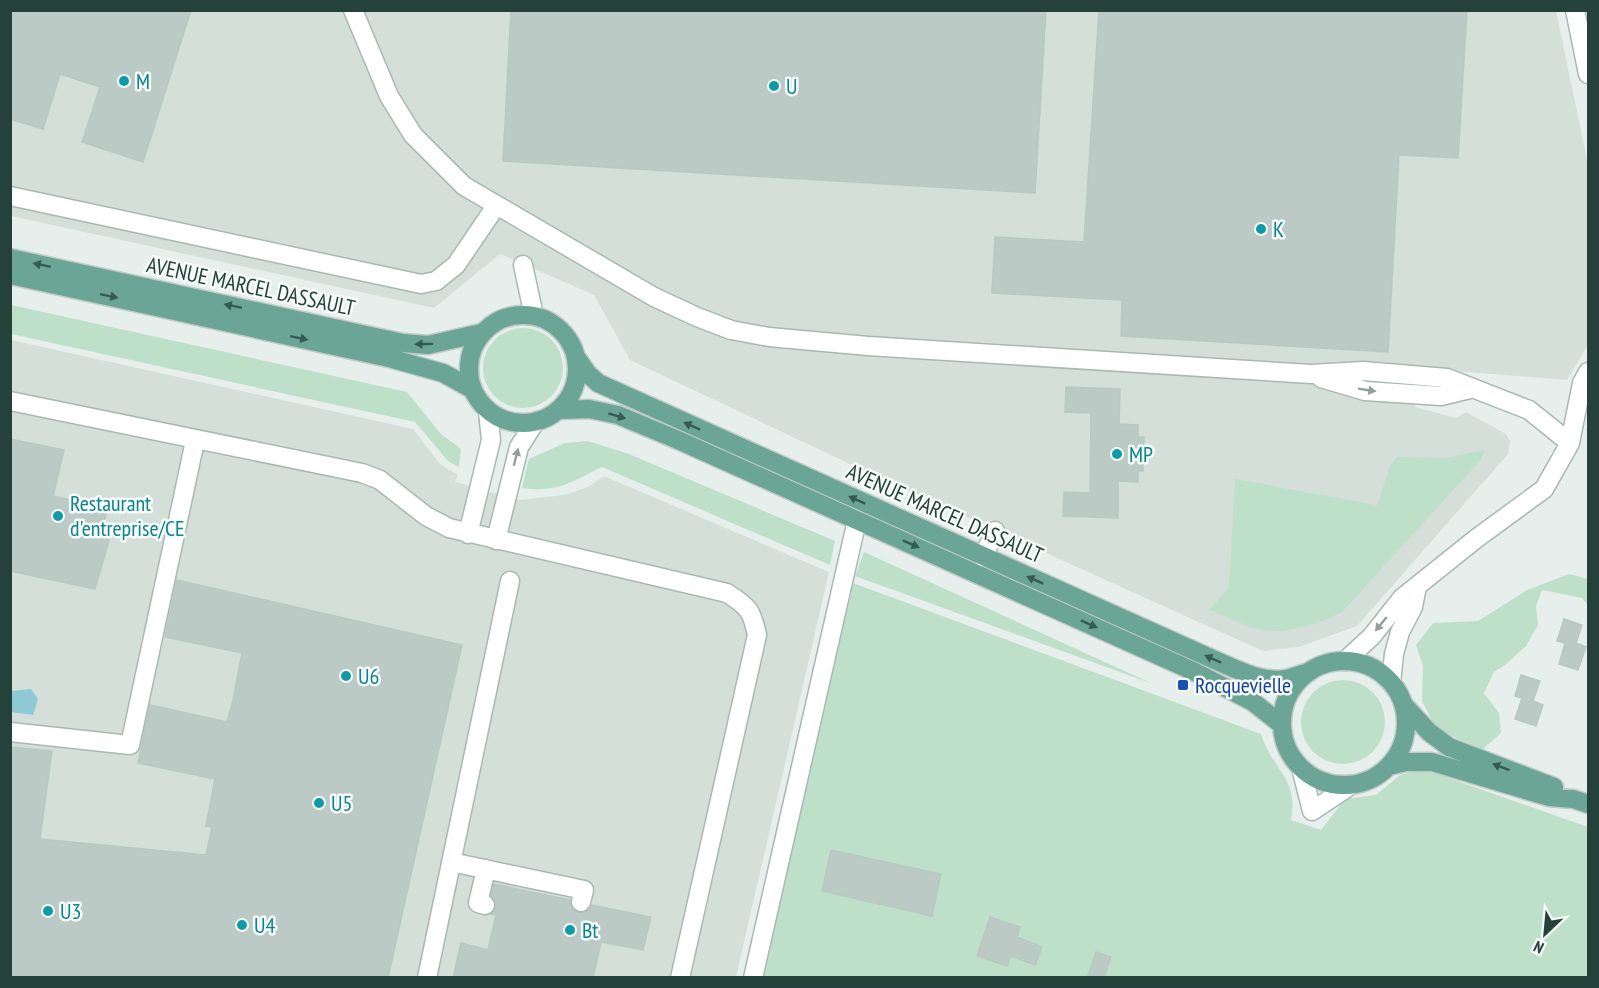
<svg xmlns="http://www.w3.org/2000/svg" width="1599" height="988" font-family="'PT Sans Narrow',sans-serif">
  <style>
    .built { fill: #d4dfda }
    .green { fill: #bfe0c8 }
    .water { fill: #8ec9d4 }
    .building { fill: #bbcac4; stroke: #b8c9c2; stroke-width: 1.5 }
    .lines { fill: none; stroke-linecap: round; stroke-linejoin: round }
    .minor-casing { stroke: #a8b8b2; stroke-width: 21 }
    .major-casing { stroke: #c2cac8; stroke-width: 21 }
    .minor { stroke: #fff; stroke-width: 18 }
    .major { stroke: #6aa596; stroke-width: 18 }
    .oneway { fill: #365b51 }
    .oneway2 { fill: #92a09c }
    .culture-dot { fill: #0f9aa8; stroke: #f7fbf9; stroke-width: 2 }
    .transit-dot { fill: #1a4fb4; stroke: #f7fbf9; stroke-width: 2 }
    .labels { text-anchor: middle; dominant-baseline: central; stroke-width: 5; stroke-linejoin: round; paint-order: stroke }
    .culture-label { font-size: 22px; fill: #0d838f; stroke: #f7fbf9; text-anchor: start }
    .street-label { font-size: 22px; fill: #24423a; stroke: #f7fbf9 }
    .transit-label { font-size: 22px; fill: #164399; stroke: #f7fbf9; text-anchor: start }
  </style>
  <rect width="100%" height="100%" fill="#e6efeb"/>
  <path class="built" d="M11,11H1556L1588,164V345L1567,380L1417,368L1415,407L1456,418L1466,412L1506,434L1510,442L1508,454L1357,626L1299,647L1263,651L869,473L630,360L594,295L500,254L434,308L11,216Z
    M11,340L413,429L440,464L458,475L455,482L520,500L564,495L588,487L604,476L829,572L736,977L11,978Z"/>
  <path class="green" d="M11,305L407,392L441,434L461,449L459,467L448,461L415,422L11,334Z
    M483 368a40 40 0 1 1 80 0a40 40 0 1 1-80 0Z
    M588,441L629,454L835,541L830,565L602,467C571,482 558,493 522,488L529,459L565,443Z
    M1485,450L1479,462L1342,612C1320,624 1282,636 1257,629C1240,624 1225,616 1209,610L1229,587L1235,479L1377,505L1390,466L1397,457L1445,458Z
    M864,552L1153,684L855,576Z
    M1569,574L1588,579V605L1582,598L1542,590L1536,606L1538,625L1526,646L1505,665L1494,672L1484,693L1499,713L1501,733L1483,749L1460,740L1435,726L1422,701L1423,666L1416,645L1433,623L1478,621L1527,590Z
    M853,583L1261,734C1272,770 1299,777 1291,820L1321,830L1345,799L1376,795L1400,775L1423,769L1588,827V977L763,978Z
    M1301 722a42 42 0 1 1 84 0a42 42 0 1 1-84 0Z"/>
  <path class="water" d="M31,689L38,699L33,715L11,712V691Z"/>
  <path class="building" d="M10,10H191L143,162L82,142L100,87L60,74L43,129L10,119Z
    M511,10H1046L1035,193L503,161Z
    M1099,10H1467L1458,158L1399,155L1388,352L1121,336L1122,300L992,293L995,237L1084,242Z
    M1066,387L1120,389L1119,424L1138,425V437H1144L1143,471H1138V482L1118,481V518L1063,516L1064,492L1090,493L1091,413L1065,412Z
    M10,439L64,450L53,496L108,508L103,524L113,527L95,589L10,571Z
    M177,580L462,645L388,978H10V747L52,751L40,839L206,855L212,827L206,826L215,779L138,763L150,705L227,722L233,700L242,653L165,637Z
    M1564,619L1582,625L1576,643L1586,647L1578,670L1559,664L1565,643L1557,641Z
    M1521,675L1540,681L1533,701L1543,705L1536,726L1515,719L1522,698L1515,696Z
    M831,850L941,874L932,916L822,891Z
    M494,884L570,900L573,910L579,913L589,910L592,905L651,917L643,950L601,942L593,978H453L461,943L488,950L496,915L491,914L496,908V902L491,896Z
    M990,917L1020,927L1017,937L1042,947L1035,965L1011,956L1007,966L977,956Z
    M1096,952L1111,957L1104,978H1087Z"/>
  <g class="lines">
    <defs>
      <path id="minor" d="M353,10L389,96L413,135L464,186L654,297L697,317L731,330L769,337L868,346L1311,374L1363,371L1447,378L1529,410L1570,443
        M1575,10L1588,74
        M10,196L421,284L436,281L456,265L496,206
        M523,265L534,316
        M1321,378L1365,391L1441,396L1470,389
        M10,401L362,473L380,480L426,516L449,528L727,593C749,607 752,611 757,635L680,978
        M468,534L491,440L488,412
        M496,540L519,447L535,422
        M983,557L995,531
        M1345,661L1372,636L1402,598L1477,538L1544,489L1570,443L1582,383L1588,372
        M1391,683L1394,654L1400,632L1413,607L1417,586
        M10,732L130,745L195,441
        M1301,768L1312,811L1351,785
        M451,862L584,890L581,902
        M485,905L478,903L486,869
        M427,978L510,581
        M753,978L857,520"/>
      <path id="major" d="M10,258L403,343L428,345L481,333
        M10,275L389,358L443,373L472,389
        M469 369a54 54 0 1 1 108 0a54 54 0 1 1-108 0Z
        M576,357L588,374L598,383L1217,661C1238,670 1262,683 1286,679C1294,677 1301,674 1309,672
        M559,410L589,409L618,415L678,440L1193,671L1253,702L1282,725
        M1282 723a62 62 0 1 1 124 0a62 62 0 1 1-124 0Z
        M1403,704L1429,732L1449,747L1554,787
        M1389,766L1406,762H1432L1549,797L1573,799L1588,804"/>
    </defs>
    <use href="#minor" class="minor-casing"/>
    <use href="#major" class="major-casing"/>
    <use href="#minor" class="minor"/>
    <use href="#major" class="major"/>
  </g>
  <defs><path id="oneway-solid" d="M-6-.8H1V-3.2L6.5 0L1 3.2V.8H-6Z" transform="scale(1.5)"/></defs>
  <g class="oneway">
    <use href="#oneway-solid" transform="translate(42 265) rotate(-168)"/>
    <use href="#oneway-solid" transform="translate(109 296) rotate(12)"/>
    <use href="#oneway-solid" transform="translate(233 306) rotate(-168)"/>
    <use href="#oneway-solid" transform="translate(299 338) rotate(12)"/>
    <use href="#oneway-solid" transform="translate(424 344) rotate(179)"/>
    <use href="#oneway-solid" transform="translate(617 416) rotate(17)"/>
    <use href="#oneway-solid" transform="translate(692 426) rotate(-156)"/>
    <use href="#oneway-solid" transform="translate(857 500) rotate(-156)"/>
    <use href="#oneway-solid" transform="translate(911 544) rotate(24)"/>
    <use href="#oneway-solid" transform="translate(1035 580) rotate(-156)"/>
    <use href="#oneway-solid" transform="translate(1089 624) rotate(24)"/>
    <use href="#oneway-solid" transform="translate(1213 659) rotate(-156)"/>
    <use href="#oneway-solid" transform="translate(1501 767) rotate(-159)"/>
  </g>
  <g class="oneway2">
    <use href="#oneway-solid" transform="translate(1367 390) rotate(9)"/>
    <use href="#oneway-solid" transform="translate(516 457) rotate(-76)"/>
    <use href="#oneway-solid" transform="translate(1381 624) rotate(129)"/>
  </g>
  <g class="culture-dot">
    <circle cx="124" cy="81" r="6"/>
    <circle cx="774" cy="86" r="6"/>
    <circle cx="1261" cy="229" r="6"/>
    <circle cx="1117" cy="454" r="6"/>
    <circle cx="58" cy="516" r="6"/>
    <circle cx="346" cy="676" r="6"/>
    <circle cx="319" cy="803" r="6"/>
    <circle cx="48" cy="911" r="6"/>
    <circle cx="242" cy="925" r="6"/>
    <circle cx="570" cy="930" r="6"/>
  </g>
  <rect class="transit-dot" x="1177" y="679" width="12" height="12" rx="3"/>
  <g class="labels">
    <g class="culture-label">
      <text x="136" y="81">M</text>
      <text x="786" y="86">U</text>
      <text x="1273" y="229">K</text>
      <text x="1129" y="454">MP</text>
      <text x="70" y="503">Restaurant<tspan x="70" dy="25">d'entreprise/CE</tspan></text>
      <text x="358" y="676">U6</text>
      <text x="331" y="803">U5</text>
      <text x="60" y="911">U3</text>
      <text x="254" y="925">U4</text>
      <text x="582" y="930">Bt</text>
    </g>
    <g class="street-label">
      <text transform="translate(251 286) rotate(12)">AVENUE MARCEL DASSAULT</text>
      <text transform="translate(945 513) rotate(24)">AVENUE MARCEL DASSAULT</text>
    </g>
    <g class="transit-label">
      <text x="1195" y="685">Rocquevielle</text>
    </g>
  </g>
  <rect width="1599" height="988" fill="none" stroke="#24423a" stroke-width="24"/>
  <g transform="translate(1545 934) rotate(206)" stroke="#f7fbf9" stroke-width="4.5" paint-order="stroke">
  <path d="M0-4.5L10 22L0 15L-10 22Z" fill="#24423a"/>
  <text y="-9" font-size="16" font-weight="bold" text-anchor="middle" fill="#24423a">N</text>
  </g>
</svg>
